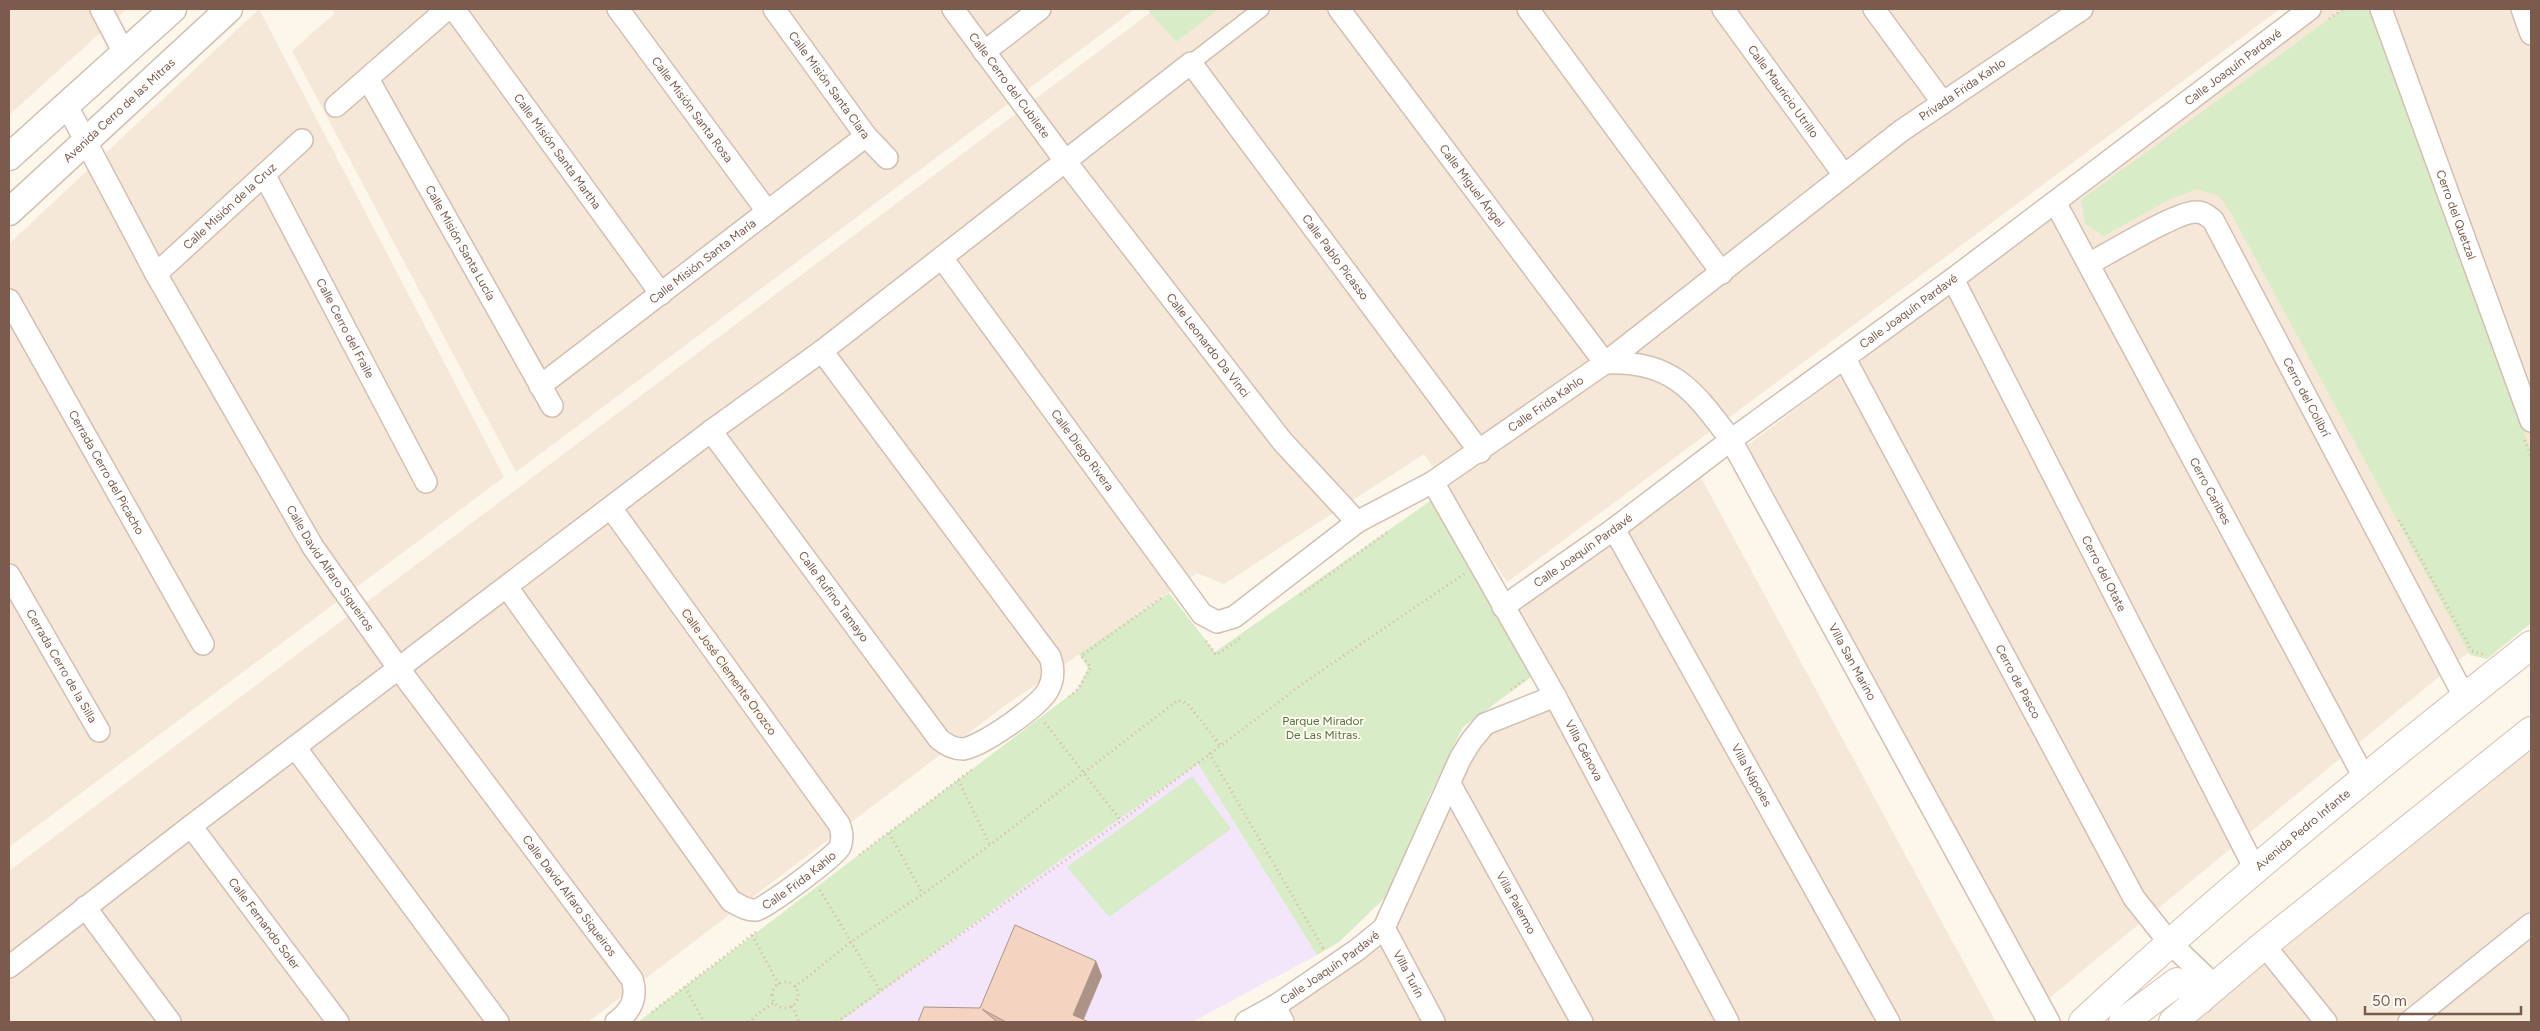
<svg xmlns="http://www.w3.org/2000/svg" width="2540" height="1031" font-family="Figtree,sans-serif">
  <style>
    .residential { fill: #f5e8d8 }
    .education { fill: #f3e6fa }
    .green { fill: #d7ecc7 }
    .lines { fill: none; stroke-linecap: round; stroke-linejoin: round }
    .pedestrian-casing { stroke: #d3bfb1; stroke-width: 18 }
    .minor-casing { stroke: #d3bfb1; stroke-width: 24 }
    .tertiary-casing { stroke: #d3bfb1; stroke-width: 29 }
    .secondary-casing { stroke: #d6bfae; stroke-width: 30 }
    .path { stroke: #d9b7a3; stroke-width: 3; stroke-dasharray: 1 4; stroke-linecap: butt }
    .pedestrian { stroke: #fff; stroke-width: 15 }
    .minor { stroke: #fff; stroke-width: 21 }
    .tertiary { stroke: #fff; stroke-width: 26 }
    .secondary { stroke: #fff; stroke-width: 28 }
    .wall { fill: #d2b6a6 }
    .shaded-wall { fill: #ab9487 }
    .building { fill: #f4d4c1; stroke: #ab9487 }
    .labels { text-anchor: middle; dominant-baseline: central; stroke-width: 4; stroke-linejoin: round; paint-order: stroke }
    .street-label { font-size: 12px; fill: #7a5b4c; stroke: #fff9f1 }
    .park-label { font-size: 12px; fill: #527a40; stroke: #fff9f1 }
  </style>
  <rect width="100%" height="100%" fill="#fdf6ea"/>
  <path class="residential" d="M9,9H127L9,115Z
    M259,9L504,477L9,847V244Z
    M331,9H1135L516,472L292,51L335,13Z
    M1155,9H2280L1507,582L1424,454L1224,584L1197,573L1003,707L588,1022H9V871Z
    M2325,9H2531V601L2031,1013L1731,458Z
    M1699,474L1996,1022H1246L1393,928L1484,725L1554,696L1509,614Z
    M2531,747V1022H2188Z"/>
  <path class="education" d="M1198,764L1317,955L1192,1022H840L1059,861Z"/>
  <path class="green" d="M1147,9H1219L1176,42Z
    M2343,9H2371L2531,452V623L2487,659L2470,655L2232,215L2219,196L2197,189L2168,200L2104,236L2085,224L2081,200Z
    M1433,499L1531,677L1463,727L1428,799L1397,886L1339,942L1317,955L1198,764L1059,861L840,1022H638L1078,689L1088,668L1079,654L1169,593L1215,652Z
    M1192,776L1231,829L1109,917L1067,867Z"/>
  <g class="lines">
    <defs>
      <path id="pedestrian" d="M1191,63L1261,9"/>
      <g id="minor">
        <path d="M101,9L124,53"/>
        <path id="s1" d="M454,9L661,294"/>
        <path id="s2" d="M618,9L767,211"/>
        <path id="s3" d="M774,9L866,136L887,158"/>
        <path id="s4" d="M953,9L1066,162L1282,441L1357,522"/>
        <path id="s5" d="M1339,9L1605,363C1673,360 1694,391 1731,440L2049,1022"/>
        <path d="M1528,9L1722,273"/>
        <path id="s6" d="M1723,9L1844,175"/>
        <path d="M1874,9L1943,103"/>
        <path id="s7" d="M2381,9L2531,421"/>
        <path d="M2522,9L2531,34"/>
        <path d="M984,52L1040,9"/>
        <path id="s8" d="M368,79L552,406"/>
        <path id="s9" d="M67,106L156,274L313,547L399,669L632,979C638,998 631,1011 616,1022"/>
        <path d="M336,106L447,9"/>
        <path id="s10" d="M265,176L426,482"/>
        <path id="s11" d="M2055,202L2365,779"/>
        <path id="s12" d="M942,258L1202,614L1217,622L1234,617L1357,522L1433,482L1605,363L1901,131L2082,9"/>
        <path id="s13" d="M2089,264C2109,253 2178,211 2196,212C2204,212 2208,216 2213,220L2465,698"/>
        <path id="s14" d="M156,274L302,140"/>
        <path id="s15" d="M1953,279L2255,869"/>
        <path id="s16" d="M9,300L203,644"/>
        <path id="s17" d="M1845,359L2134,898L2169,942L2216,987"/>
        <path id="s18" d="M540,386L866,136"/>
        <path id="s19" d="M711,431L939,739C946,745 953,749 963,749C981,747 1040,706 1048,690C1054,679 1054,668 1050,657L822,351"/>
        <path id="s20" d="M1433,482L1555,696L1728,1022"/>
        <path id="s21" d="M1614,529L1889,1022"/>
        <path id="s22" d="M9,575L99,731"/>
        <path id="s23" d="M507,587L731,901C739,905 747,911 756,910C766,908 836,856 840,847C843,839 842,831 839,824L611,508"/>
        <path id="s24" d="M1503,607L1614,529L1731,440L1953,279L2310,9"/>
        <path d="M295,747L498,1022"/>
        <path id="s25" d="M1450,784L1582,1022"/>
        <path id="s26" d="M191,826L338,1022"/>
        <path d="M85,907L170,1022"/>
        <path id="s27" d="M1384,928L1434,1022"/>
        <path d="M2264,945L2326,1022"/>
        <path id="s28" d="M9,967L191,826L711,431L822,351L1191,63L1480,452"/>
        <path d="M1275,1006L1283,1022"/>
        <path id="s29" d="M1246,1022L1275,1006L1357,950L1384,928L1460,759L1471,741L1485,724L1555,696"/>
        <path d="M2409,1022L2531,924"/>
      </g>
      <g id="tertiary">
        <path d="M9,157L173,9"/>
        <path id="s30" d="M9,212L229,9"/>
      </g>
      <g id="secondary">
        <path id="s31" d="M2083,1022C2226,889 2378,766 2531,645"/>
        <path d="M2123,1022L2177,982L2190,987L2200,1000"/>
        <path d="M2173,1022L2264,945L2531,731"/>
      </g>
    </defs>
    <use href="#pedestrian" class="pedestrian-casing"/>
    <use href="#minor" class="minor-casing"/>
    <use href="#tertiary" class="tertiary-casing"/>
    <use href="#secondary" class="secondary-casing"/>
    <path class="path" d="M2329,19L2343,9
      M2525,440L2531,457
      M2399,520L2472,651L2483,654
      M1301,595L1389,531
      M1206,641L1216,655L1241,638
      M1511,690L1524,680
      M1069,697L1078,689L1091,667L1081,656L1164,596
      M1045,723L1121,821
      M1209,753L1323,948L1324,947
      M958,780L990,845
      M889,833L923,894
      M859,855L974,768
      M820,890L881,992
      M752,935L779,985
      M772 995a13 13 0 1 1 26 0a13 13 0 1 1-26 0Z
      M685,987L704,1022
      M795,987L852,941L923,894L990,845L1178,700L1188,704L1220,745
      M792,1006L799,1022
      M652,1012L756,932
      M748,1022L774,1002
      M837,1022L1121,821L1305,682L1464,574"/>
    <use href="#pedestrian" class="pedestrian"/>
    <use href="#minor" class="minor"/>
    <use href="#tertiary" class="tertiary"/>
    <use href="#secondary" class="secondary"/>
  </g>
  <path class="wall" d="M1096,961L1102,976L1084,1020L1089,1022H918L980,1008Z"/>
  <path class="shaded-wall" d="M1096,961L1102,976L1082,1022L1073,1015Z"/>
  <path class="building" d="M1015,925L1096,961L1073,1015L1089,1022H1006L982,1009L997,1022H918L924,1007L980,1008Z"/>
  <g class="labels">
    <g class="street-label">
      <text stroke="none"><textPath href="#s24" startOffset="908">Calle Joaquín Pardavé</textPath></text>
      <text stroke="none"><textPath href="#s3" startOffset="94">Calle Misión Santa Clara</textPath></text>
      <text stroke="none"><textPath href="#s4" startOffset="95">Calle Cerro del Cubilete</textPath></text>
      <text stroke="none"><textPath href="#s12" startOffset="1376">Privada Frida Kahlo</textPath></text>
      <text stroke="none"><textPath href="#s6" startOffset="102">Calle Mauricio Utrillo</textPath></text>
      <text stroke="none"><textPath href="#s30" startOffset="150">Avenida Cerro de las Mitras</textPath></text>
      <text stroke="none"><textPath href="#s2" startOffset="125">Calle Misión Santa Rosa</textPath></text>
      <text stroke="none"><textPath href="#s1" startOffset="176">Calle Misión Santa Martha</textPath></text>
      <text stroke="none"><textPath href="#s5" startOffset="221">Calle Miguel Ángel</textPath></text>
      <text stroke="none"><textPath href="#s14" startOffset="100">Calle Misión de la Cruz</textPath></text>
      <text stroke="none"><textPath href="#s7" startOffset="219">Cerro del Quetzal</textPath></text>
      <text stroke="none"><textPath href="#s8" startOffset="188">Calle Misión Santa Lucía</textPath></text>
      <text stroke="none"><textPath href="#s28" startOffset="1730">Calle Pablo Picasso</textPath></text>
      <text stroke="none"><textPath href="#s18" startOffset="205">Calle Misión Santa María</textPath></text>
      <text stroke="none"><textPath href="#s24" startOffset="502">Calle Joaquín Pardavé</textPath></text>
      <text stroke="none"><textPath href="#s10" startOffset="172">Calle Cerro del Fraile</textPath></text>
      <text stroke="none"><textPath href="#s4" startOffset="422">Calle Leonardo Da Vinci</textPath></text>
      <text stroke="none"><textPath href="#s13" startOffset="339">Cerro del Colibrí</textPath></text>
      <text stroke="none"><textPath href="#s12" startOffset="854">Calle Frida Kahlo</textPath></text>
      <text stroke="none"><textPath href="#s12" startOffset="238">Calle Diego Rivera</textPath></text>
      <text stroke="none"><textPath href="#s16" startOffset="198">Cerrada Cerro del Picacho</textPath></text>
      <text stroke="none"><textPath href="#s11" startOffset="328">Cerro Caribes</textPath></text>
      <text stroke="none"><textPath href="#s24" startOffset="98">Calle Joaquín Pardavé</textPath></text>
      <text stroke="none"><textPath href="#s9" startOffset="532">Calle David Alfaro Siqueiros</textPath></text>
      <text stroke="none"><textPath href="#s15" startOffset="331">Cerro del Otate</textPath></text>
      <text stroke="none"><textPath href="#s19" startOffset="206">Calle Rufino Tamayo</textPath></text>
      <text stroke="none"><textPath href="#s5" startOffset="852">Villa San Marino</textPath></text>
      <text stroke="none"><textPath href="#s22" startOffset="105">Cerrada Cerro de la Silla</textPath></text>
      <text transform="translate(729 672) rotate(54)">Calle José Clemente Orozco</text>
      <text stroke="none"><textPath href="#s17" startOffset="366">Cerro de Pasco</textPath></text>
      <text stroke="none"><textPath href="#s20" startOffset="308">Villa Génova</textPath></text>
      <text stroke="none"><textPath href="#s21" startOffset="282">Villa Nápoles</textPath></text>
      <text stroke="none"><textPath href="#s31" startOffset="292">Avenida Pedro Infante</textPath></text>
      <text stroke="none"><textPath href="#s23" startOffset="465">Calle Frida Kahlo</textPath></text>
      <text stroke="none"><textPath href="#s9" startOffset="938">Calle David Alfaro Siqueiros</textPath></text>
      <text stroke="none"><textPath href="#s25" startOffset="136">Villa Palermo</textPath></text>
      <text stroke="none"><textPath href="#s26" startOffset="122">Calle Fernando Soler</textPath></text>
      <text stroke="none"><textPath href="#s29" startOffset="100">Calle Joaquín Pardavé</textPath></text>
      <text stroke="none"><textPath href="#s27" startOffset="52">Villa Turín</textPath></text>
    </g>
    <g class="park-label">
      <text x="1323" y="721">Parque Mirador<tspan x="1323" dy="14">De Las Mitras.</tspan></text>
    </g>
  </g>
  <rect width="2540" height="1031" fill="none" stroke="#7a5b4c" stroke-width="20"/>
  <path d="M2365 1006v8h156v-8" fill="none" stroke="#7a5b4c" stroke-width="2.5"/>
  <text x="2372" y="1006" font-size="15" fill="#7a5b4c" stroke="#fff9f1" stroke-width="4" paint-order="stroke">50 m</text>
</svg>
